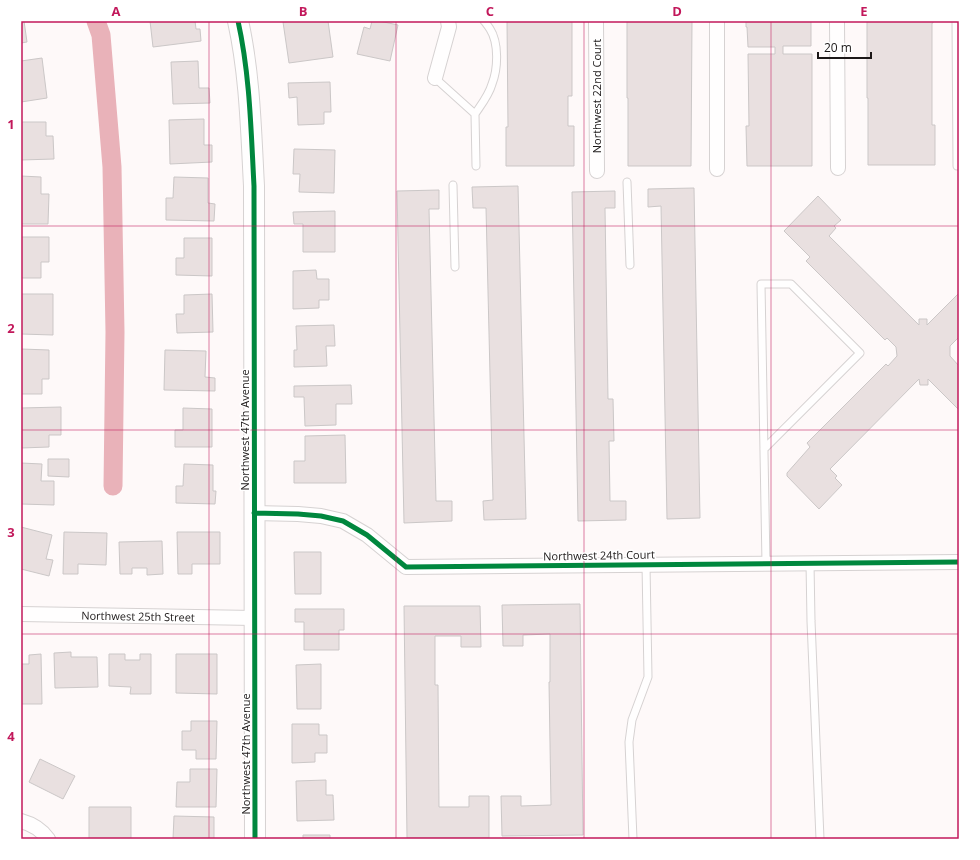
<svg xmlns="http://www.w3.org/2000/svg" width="980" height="860" font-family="'Open Sans',sans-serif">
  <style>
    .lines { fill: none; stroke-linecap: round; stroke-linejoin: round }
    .canal { stroke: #e9b2b9; stroke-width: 19 }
    .building { fill: #e9e0e0; stroke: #cbc7c7 }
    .lane-casing { stroke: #d6d2d2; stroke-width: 9 }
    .street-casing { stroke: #d6d2d2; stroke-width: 16 }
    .secondary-casing { stroke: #d6d2d2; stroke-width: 22 }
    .lane { stroke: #fffefe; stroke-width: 7 }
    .street { stroke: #fffefe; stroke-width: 14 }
    .secondary { stroke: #fffefe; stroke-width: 20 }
    .cycleway-casing { stroke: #fff; stroke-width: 8 }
    .cycleway { stroke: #00873e; stroke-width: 5 }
    .grid { fill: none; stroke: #c2185b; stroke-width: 1; stroke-opacity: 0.55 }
    .labels { text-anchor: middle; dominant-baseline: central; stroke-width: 3; stroke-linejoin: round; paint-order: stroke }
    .street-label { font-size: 11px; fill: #1c1818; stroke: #fff }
    .neatline { fill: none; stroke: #c2185b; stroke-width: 1.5 }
    .grid-label { font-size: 13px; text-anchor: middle; font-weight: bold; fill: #c2185b }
  </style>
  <rect width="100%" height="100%" fill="#fef9f9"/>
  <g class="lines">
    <path class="canal" d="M96,21L101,35L112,167L115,332L113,486"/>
  </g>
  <path class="building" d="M21,21H24L27,42L21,43Z
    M150,21H195L196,29H200L201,41L153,47Z
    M291,21H328L333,57L289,63L283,22Z
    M372,21H379L398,25L390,61L357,54L364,27L370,29Z
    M507,21H572V96H568V126H574V166H506V127H508Z
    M627,21H692L691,166H628V98H627Z
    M746,21H811V46H783V54H812V166H747L746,126H749L748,54H775V47H748L747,27H746Z
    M867,21H933V23H932V125H935V165H868V98H867Z
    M42,58L47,98L21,102V61Z
    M198,61L199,88H209L210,103L173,104L171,62Z
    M330,82L331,112H324V124L298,125L297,97L289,98L288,83Z
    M204,119V145H212V162L170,164L169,120Z
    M21,122H46V136H53L54,159L21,160Z
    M294,149L335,150L334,193L299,192L300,174H293Z
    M21,176L41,177V194H49L48,224H21Z
    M174,177L208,178V203L215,204L214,221L166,220V198H173Z
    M518,186L526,519L484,520L483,501L493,500L486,208H473L472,187Z
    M694,188L700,518L667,519L661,206L648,207V189Z
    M439,190V209H429L436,501H452V521L404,523L397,191Z
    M615,191V208H605L608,399H613L614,441H609L610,501H626V520L578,521L572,192Z
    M818,196L841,220L834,226L836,228L829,236L919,325V319H927V325L959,293V337L950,346V356L959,366V410L928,379V385H920L919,379L830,469L837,476L835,478L842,485L819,509L787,476V473L810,447L807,443L886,364L888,366L897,356L896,347L887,338L885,340L806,261L810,257L784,231Z
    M335,211V252H303V224H294L293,212Z
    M21,237H49V262H41V278H21Z
    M184,238H212V276L176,275V258H184Z
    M316,270L317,279H329V300H319V308L293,309V271Z
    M21,294H53V335L21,334Z
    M212,294L213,332L177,333L176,314H184V295Z
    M334,325L335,346H326L327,366L294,367V350H297L296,326Z
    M21,349L49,350V379H42V394H21Z
    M165,350L206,351L205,377L215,378V391L164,390Z
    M351,385L352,404H336V425L305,426L304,397H294V386Z
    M61,407V435H49V447L21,448V408Z
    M183,408L212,409V447H175V430H183Z
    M345,435L346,483H294V461H305V436Z
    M48,459H69V477L48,476Z
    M21,463L42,464L41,481H54V505L21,504Z
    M184,464L213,465V491H216L215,504L176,503V486H183Z
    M21,527L52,535L46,559L53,560L49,576L21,569Z
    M64,532L107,533L106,565L78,564V574H63Z
    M177,532H220V564H192V574H178Z
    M162,541L163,574L147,575V568H132V574H120L119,542Z
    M294,552H321V594H295Z
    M580,604L583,835L502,836L501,796H521V806L551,805L549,682H550V634L523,635V646H503L502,605Z
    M404,606H480L481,647H461V636H435V685H438L439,807H469V796H489V838H407Z
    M295,609H344V630H339V650H304V622H295Z
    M71,652V657H97L98,687L55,688L54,653Z
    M41,654L42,704H21V664H29V655Z
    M109,654H125V660H140V654H151V694H130L131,687L109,686Z
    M176,654H217V694L176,693Z
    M321,664V709H297L296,665Z
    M191,721H217L216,759H196V750H182V731H191Z
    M292,724H319V735H327V753H315V762L292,763Z
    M40,759L75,776L63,799L29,782Z
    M190,769H217L216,807H176L177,782H190Z
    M326,780V795H333L334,820L297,821L296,781Z
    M89,807H131V839H89Z
    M174,816L214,817V839H173Z
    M303,835H330V839H303Z"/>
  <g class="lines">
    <defs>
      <path id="lane" d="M956,21L957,166
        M435,78L475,114L476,166
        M475,114C481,105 489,95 492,84C498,69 499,43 490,29C488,26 486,23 484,21
        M627,182L630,265
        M453,185L455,267
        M764,449L860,353L791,284H761L766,564
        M810,563L811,621L820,839
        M633,839L629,742L632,720L648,677L646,565"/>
      <path id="street" d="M596,21L597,171
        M717,21V169
        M837,21L838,168
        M435,78L449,27L448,21
        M254,513L298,514L321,516L343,521L367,535L406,567L959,562
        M21,614L254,618
        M21,821C32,824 41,829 48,839"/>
      <path id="secondary" d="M238,21C250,75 251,131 254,186L255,839"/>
    </defs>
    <use href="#lane" class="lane-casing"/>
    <use href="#street" class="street-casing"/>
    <use href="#secondary" class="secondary-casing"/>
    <use href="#lane" class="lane"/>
    <use href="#street" class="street"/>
    <use href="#secondary" class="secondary"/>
    <defs>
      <path id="cycleway" d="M238,21C250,75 251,131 254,186L255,839
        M254,513L298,514L321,516L343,521L367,535L406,567L959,562"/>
    </defs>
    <use href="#cycleway" class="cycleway-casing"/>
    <use href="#cycleway" class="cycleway"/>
  </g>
  <path class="grid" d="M209,21V839M396,21V839M584,21V839M771,21V839M21,226H959M21,430H959M21,634H959"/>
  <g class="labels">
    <g class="street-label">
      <text transform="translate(596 96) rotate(-90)">Northwest 22nd Court</text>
      <text transform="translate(244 430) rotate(-90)">Northwest 47th Avenue</text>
      <text transform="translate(599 555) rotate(-1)">Northwest 24th Court</text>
      <text transform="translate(138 616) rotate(1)">Northwest 25th Street</text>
      <text transform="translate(245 754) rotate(-90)">Northwest 47th Avenue</text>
    </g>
  </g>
  <rect width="980" height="860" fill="none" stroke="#ffffff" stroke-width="44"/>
  <path d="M818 52v6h53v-6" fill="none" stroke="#1c1818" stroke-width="2"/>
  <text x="824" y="52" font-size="12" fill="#1c1818" stroke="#ffffff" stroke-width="3" paint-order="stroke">20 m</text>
  <rect x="22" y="22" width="936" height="816" class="neatline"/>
  <g class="grid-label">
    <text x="116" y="16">A</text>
    <text x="303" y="16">B</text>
    <text x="490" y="16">C</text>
    <text x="677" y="16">D</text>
    <text x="864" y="16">E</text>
    <text x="11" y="129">1</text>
    <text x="11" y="333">2</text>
    <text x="11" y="537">3</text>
    <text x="11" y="741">4</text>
  </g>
</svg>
